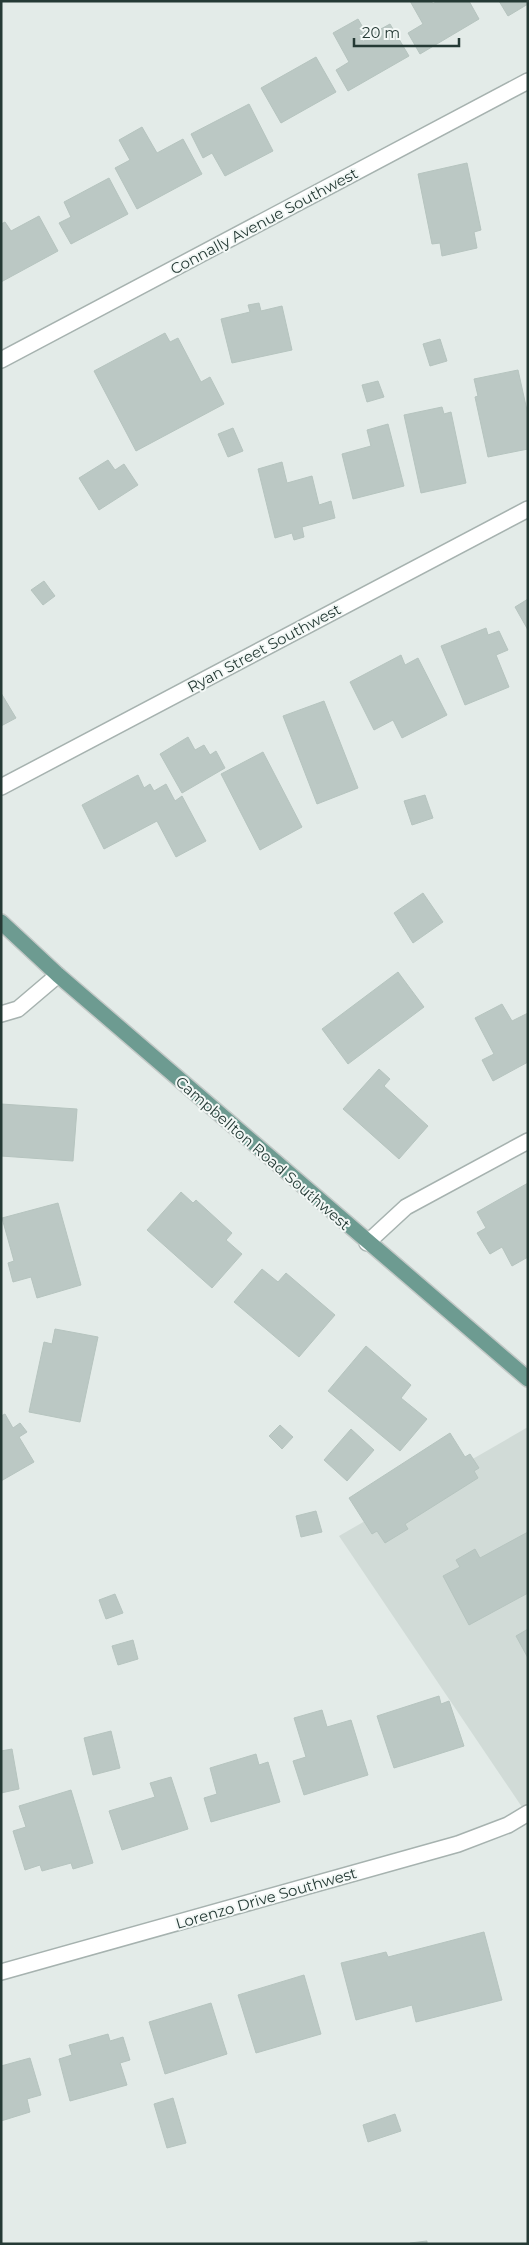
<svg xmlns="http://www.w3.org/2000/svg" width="529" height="2245" font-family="Montserrat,sans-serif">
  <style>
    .built { fill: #d1dbd7 }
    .building { fill: #bbc8c4; stroke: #b6c4bf }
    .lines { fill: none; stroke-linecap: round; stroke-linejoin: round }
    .minor-casing { stroke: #a6b2af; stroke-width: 18 }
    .major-casing { stroke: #c2c8c6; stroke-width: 18 }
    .minor { stroke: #fff; stroke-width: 15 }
    .major { stroke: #6d9b91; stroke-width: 15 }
    .labels { text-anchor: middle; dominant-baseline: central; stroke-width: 4; stroke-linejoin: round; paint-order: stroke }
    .street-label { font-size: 15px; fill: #253a35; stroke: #f3f8f6 }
  </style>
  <rect width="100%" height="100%" fill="#e3ebe8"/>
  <path class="built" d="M528,1427V1816L339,1536Z"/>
  <path class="building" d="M410,1H431L433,4L437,1H469L479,19L420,54L408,33L423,24Z
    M499,1H528V4L508,16Z
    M358,19L368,36L390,24L409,56L348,91L336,70L349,62L333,33Z
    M316,57L336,92L281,123L261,88Z
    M249,104L273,151L225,176L212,153L203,158L191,134Z
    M142,127L157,153L183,139L202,174L137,209L115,168L130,160L119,140Z
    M467,163L481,230L474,232L477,248L442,256L440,243L432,244L418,174Z
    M109,178L128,214L71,244L59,223L71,217L64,202Z
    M39,216L58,251L1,282V224L5,222L11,231Z
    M259,303L261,311L282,306L292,350L232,363L221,319L250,312L248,305Z
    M165,333L170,342L178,338L201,382L210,377L224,404L136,451L94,371Z
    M440,339L447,361L430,366L423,344Z
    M518,370L528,415V449L488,457L475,397L478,396L474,379Z
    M378,381L384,397L367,402L362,385Z
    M442,407L444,414L451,412L466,483L421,493L404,415Z
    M388,424L404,486L353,499L342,454L371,446L367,430Z
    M233,428L243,451L228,457L218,434Z
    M108,460L115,470L124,464L138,485L99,510L79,478Z
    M282,462L287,483L312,476L319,505L331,501L335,518L302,527L304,537L294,540L292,533L275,538L258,469Z
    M44,581L55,596L43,605L31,590Z
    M528,599V630L515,607Z
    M486,628L488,635L499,631L508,650L496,655L509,687L465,705L441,646Z
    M401,655L405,665L418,658L447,715L402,738L393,720L374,730L350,682Z
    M1,693L16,718L1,726Z
    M324,701L358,788L317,804L283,716Z
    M188,737L195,750L204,745L210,755L216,751L225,768L182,793L160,754Z
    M263,752L302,827L260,850L221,774Z
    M138,775L144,788L150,784L154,791L166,784L175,801L182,796L206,841L176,857L157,821L104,849L82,805Z
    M425,795L433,818L412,825L404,801Z
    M423,893L443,922L413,943L394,913Z
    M398,972L424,1007L348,1064L322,1029Z
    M502,1004L512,1021L528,1013V1062L493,1081L482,1060L494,1054L475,1018Z
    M379,1069L390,1079L384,1086L428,1126L399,1159L343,1109Z
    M1,1104L77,1109L73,1161L1,1156Z
    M528,1183V1257L512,1266L502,1247L490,1254L477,1233L486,1228L477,1212Z
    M181,1192L193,1203L196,1200L232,1233L226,1240L242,1254L212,1288L147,1230Z
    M58,1203L81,1285L37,1298L31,1277L13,1282L8,1263L14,1261L2,1218Z
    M262,1269L278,1282L286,1273L335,1315L299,1357L234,1302Z
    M55,1329L98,1337L80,1422L29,1412L44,1342L52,1344Z
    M366,1346L411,1385L401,1398L427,1419L400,1451L328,1391Z
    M5,1414L13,1428L20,1423L27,1432L19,1437L34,1462L1,1481V1416Z
    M280,1425L293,1437L282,1449L269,1436Z
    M351,1429L374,1450L347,1481L324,1460Z
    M450,1433L465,1457L470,1454L479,1468L474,1471L478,1478L405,1524L408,1529L385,1543L377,1531L372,1534L349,1498Z
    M316,1511L322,1532L301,1537L296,1516Z
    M528,1532V1593L469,1625L443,1576L460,1567L456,1560L475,1549L480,1558Z
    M115,1594L123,1613L106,1619L99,1600Z
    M528,1629V1658L516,1636Z
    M133,1640L138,1659L118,1665L112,1646Z
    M439,1696L441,1704L449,1701L464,1746L394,1768L377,1716Z
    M322,1710L327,1727L351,1720L368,1775L304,1795L293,1761L306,1757L294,1718Z
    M111,1731L120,1768L93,1775L84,1738Z
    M12,1749L19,1789L1,1793V1751Z
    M256,1754L259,1765L268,1762L280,1802L211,1822L204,1798L217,1794L210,1768Z
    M171,1777L188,1829L122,1850L109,1811L155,1797L150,1783Z
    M71,1790L93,1863L73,1869L71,1863L42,1871L40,1865L25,1870L13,1831L26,1827L19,1806Z
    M484,1932L502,2000L416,2022L412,2005L356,2020L341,1963L386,1952L388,1957Z
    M304,1975L321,2034L256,2053L238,1995Z
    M211,2003L227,2054L165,2074L149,2022Z
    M108,2034L110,2041L123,2037L130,2060L120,2063L127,2085L70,2101L59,2059L72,2055L69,2045Z
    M30,2058L41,2095L27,2099L30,2112L1,2121V2066Z
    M173,2098L186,2143L167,2148L154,2104Z
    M395,2114L401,2131L368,2142L363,2125Z
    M427,2241V2244H410V2243Z"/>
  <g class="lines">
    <defs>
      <path id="minor" d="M1,360L528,81
        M1,787L528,509
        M1,1014L18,1009L58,975
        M367,1243L406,1207L528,1141
        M1,1972L458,1844L508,1825L528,1813"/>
      <path id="major" d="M1,922L58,975L528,1379"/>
    </defs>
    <use href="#minor" class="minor-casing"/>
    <use href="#major" class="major-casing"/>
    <use href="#minor" class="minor"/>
    <use href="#major" class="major"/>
  </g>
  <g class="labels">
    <g class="street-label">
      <text transform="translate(264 221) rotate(-28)">Connally Avenue Southwest</text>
      <text transform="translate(264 648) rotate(-28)">Ryan Street Southwest</text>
      <text transform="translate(263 1153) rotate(41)">Campbellton Road Southwest</text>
      <text transform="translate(266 1898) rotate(-16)">Lorenzo Drive Southwest</text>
    </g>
  </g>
  <rect width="529" height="2245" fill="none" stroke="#253a35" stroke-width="5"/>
  <path d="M354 38v8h105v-8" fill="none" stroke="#253a35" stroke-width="2.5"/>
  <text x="362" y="38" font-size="15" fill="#253a35" stroke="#f3f8f6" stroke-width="4" paint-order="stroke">20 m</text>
</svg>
